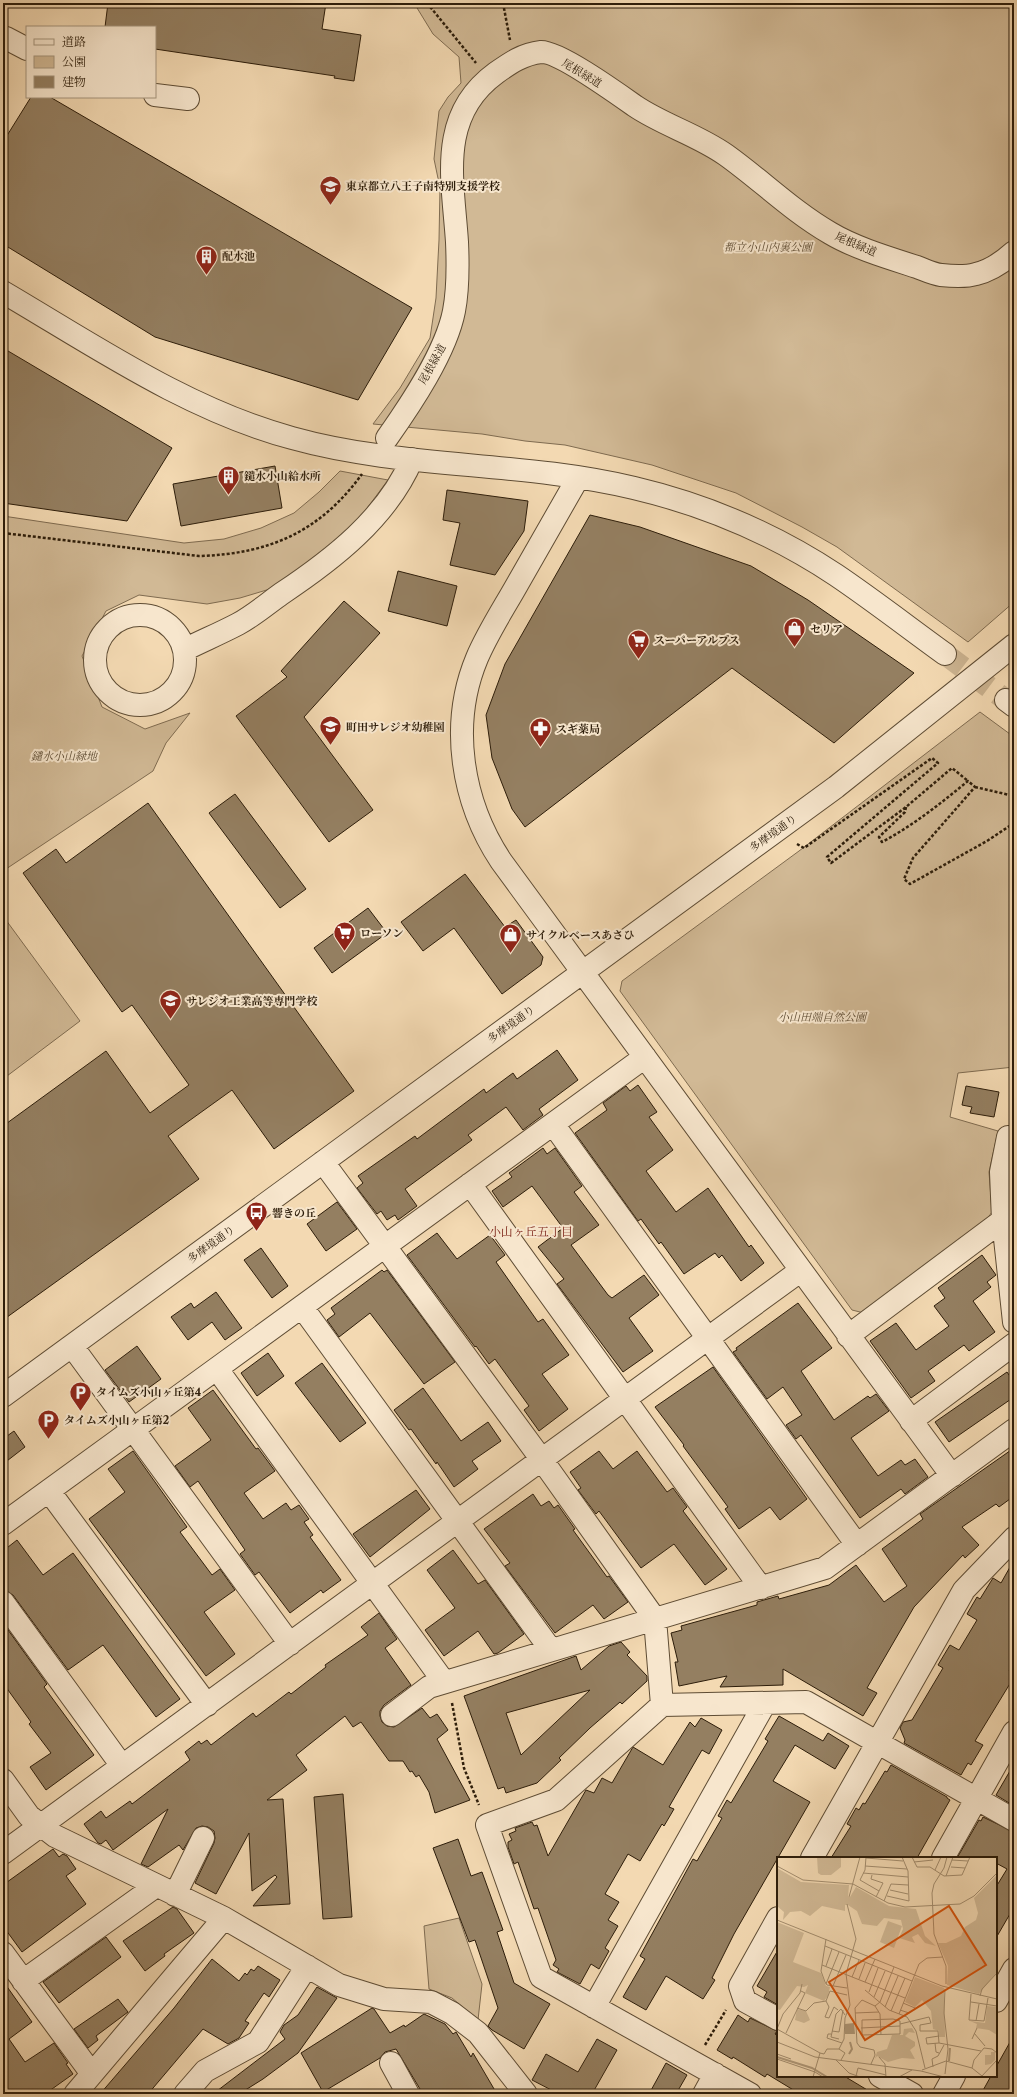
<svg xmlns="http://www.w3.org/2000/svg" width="1017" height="2097" font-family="'Libre Caslon Text','Noto Serif JP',serif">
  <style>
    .green { fill: #d1b995; stroke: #7f6b50 }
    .building { fill: #947f61; stroke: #2d1d0a; fill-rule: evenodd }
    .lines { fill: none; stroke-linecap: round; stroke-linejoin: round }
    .minor-tunnel { stroke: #cbb390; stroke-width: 22; stroke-dasharray: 22 11; stroke-linecap: butt }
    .minor-casing { stroke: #5e4c34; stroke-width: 24 }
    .path { stroke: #2d1d0a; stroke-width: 2.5; stroke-dasharray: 3 2; stroke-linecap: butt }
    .minor { stroke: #f7e6cd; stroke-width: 22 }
    .labels { text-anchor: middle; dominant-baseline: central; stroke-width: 4; stroke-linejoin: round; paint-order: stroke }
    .street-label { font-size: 11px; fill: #2d1d0a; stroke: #f7e6cd }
    .poi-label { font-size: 11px; font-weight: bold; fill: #2d1d0a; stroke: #f7e6cd; text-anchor: start }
    .park-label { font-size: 11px; font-style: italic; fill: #5e4c34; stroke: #f7e6cd }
    .neighbourhood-label { font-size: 12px; fill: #7a1f14; stroke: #f7e6cd }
    .inset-river { fill: none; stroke: #b09979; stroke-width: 2 }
    .inset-road { fill: none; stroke: #a48e6f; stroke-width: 1 }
    .view { fill: #d5530c; fill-opacity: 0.15; stroke: #d5530c; stroke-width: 2 }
    .inset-edge { fill: none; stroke: #2d1d0a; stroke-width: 2 }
  </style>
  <rect width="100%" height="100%" fill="#f3d9b2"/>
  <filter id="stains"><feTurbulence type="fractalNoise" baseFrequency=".005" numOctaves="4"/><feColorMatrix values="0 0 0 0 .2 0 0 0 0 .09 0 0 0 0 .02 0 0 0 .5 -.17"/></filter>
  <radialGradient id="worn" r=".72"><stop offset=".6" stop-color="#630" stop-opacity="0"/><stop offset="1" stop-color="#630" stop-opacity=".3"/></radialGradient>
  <path class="green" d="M414,3H1014V602L968,642L837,547L802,527L736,493L652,465L565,445L525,441L482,434L373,424L400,388L430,338L436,298L439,240L440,188L434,159L436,139L439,111L448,97L461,83L459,57L433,34Z
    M340,471L388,480L362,515L322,555L270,589L240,598L207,604L139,595L106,611L82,656L102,707L145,729L190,713L166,743L153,771L3,871V516L184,543L224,539L261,528L294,513L319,492Z
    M980,712L1014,737V1067L958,1073L950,1117L998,1131L989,1172L992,1212L984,1223L864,1313L852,1310L620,991L622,981L799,851Z
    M3,916L80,1021L3,1079Z
    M459,1918L482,1984L478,2020L452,1998L429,1989L424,1926Z"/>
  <path class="building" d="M108,3H326L322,29L361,35L354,81L334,78L335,76L155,49V27H105Z
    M31,97H50L412,308L358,400L155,337L3,244V142Z
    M3,348L172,448L127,521L3,503Z
    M275,466L282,508L181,526L173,484Z
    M447,490L528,501L524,531L495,575L450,565L460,523L443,520Z
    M590,515L640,527L751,566L808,600L914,673L834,743L732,668L525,827L512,809L492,758L486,715L505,664Z
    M398,571L457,586L447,626L388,611Z
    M344,601L380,633L304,717L373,810L329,842L236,716L287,677L281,671Z
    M235,794L306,889L280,908L209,813Z
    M148,803L354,1091L274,1149L232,1090L168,1136L199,1179L3,1320V1126L106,1051L150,1113L189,1085L132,1005L122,1012L23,873L56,849L66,863Z
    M465,874L505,927L516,920L543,957L541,965L502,994L454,928L423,951L401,922Z
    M368,908L387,933L332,973L314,948Z
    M557,1050L578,1080L539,1109L543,1115L523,1130L506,1107L468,1135L472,1140L405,1189L417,1206L398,1220L395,1215L387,1220L381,1211L377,1214L357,1188L363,1183L358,1176L415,1136L417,1139L484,1089L486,1093L513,1073L517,1079Z
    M638,1085L657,1112L649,1117L673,1150L646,1171L676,1212L708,1188L749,1247L751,1245L764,1263L741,1281L722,1255L719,1258L715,1253L684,1274L661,1242L659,1244L641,1219L638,1221L575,1133L607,1110L603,1103L626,1086L630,1091Z
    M966,1086L999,1092L994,1117L970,1113L972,1107L962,1105Z
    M543,1148L547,1154L555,1148L582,1186L574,1192L599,1225L571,1245L608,1295L612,1298L644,1275L659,1295L629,1318L653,1351L623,1372L557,1284L564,1279L538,1247L563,1228L532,1186L503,1207L492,1191L512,1177L509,1173Z
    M337,1202L357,1229L326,1251L307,1224Z
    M437,1233L457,1259L490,1235L505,1255L496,1262L538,1322L543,1319L569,1355L542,1374L568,1409L539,1431L524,1410L529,1406L495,1359L489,1364L476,1346L475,1347L407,1255Z
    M261,1248L288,1286L272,1298L244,1260Z
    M982,1255L996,1275L987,1282L991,1287L973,1301L995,1332L969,1351L964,1345L928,1371L935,1381L911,1398L870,1341L896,1323L916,1350L949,1326L934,1306L945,1298L938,1288Z
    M382,1270L384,1272L387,1270L455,1362L424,1384L370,1313L339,1337L327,1320L335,1314L331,1308Z
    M216,1292L242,1328L225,1340L212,1322L188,1340L171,1317L191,1303L194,1308Z
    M798,1303L832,1348L801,1371L834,1420L868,1396L870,1398L876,1394L889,1411L851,1438L878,1476L901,1460L905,1465L915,1459L928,1477L905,1494L901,1489L860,1518L801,1435L796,1439L786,1425L802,1415L783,1387L767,1399L733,1352L737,1350L736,1348Z
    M137,1346L161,1379L129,1402L105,1370Z
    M268,1353L284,1376L257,1396L241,1373Z
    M322,1363L366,1423L340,1442L295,1383Z
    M713,1367L807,1499L780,1520L770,1507L739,1529L725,1509L728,1507L683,1446L684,1445L655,1407Z
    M1007,1372L1014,1382V1397L949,1442L935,1422Z
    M423,1388L461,1441L488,1422L501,1441L472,1461L478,1469L454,1487L437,1462L436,1464L411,1429L409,1430L394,1410Z
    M213,1390L256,1449L258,1448L275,1471L244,1493L263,1519L286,1503L291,1510L299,1505L309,1519L304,1522L313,1535L310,1537L341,1580L323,1593L321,1590L290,1613L259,1572L255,1575L240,1554L245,1550L198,1481L190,1487L175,1466L211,1440L188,1408Z
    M14,1431L25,1447L3,1464V1439Z
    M1014,1448V1496L999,1507L996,1504L962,1527L979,1545L965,1558L963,1555L914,1607L867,1688L877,1693L863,1716L783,1669V1685L720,1687L727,1676L679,1686L675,1662H678L671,1633L682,1630L681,1626L757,1605V1602L778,1596L779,1599L829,1585L856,1565L884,1602L907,1586L882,1549L923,1519L920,1514Z
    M133,1451L187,1527L180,1532L212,1575L220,1569L235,1590L204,1612L235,1654L206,1676L89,1519L125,1492L108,1469Z
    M599,1451L613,1469L637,1451L667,1492L673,1488L687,1507L683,1511L727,1569L705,1585L674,1544L641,1568L599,1511L596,1514L578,1490L581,1488L570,1472Z
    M416,1490L430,1509L370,1557L353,1534Z
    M533,1494L541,1506L549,1501L554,1508L558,1505L575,1529L573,1530L607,1577L609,1576L628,1602L604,1619L593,1605L555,1633L505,1566L510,1563L484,1529Z
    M17,1540L43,1575L73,1553L180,1699L156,1717L103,1645L68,1670L13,1595L3,1590V1551Z
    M453,1550L478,1584L485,1580L524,1634L498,1653L494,1654L478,1631L444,1656L425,1630L455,1608L427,1570Z
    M1014,1560V1664L1009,1671L1014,1674V1677L975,1741L983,1745L971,1765L968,1763L961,1775L904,1743L905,1740L900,1728L903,1722L912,1720L943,1668L938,1665L950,1645L959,1650L977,1620L967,1614L977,1597L980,1599L993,1578L1001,1583Z
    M379,1613L397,1639L385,1648L411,1685L384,1705L380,1711V1716L382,1722L387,1726L394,1727L422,1708L430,1718L437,1714L448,1730L437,1739L470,1800L435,1813L429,1792L419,1775L416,1777L412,1771L410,1772L403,1761H389L361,1722L353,1727L345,1716L296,1755L307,1770L267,1800L283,1799L290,1904L253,1906L277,1877L275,1875L252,1891L249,1833L216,1894L195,1883L214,1843L215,1838L214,1831L208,1827L202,1826L196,1828L183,1850L179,1845L148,1867L141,1864L168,1809L113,1850L106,1840L101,1844L98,1843L84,1824L101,1811L106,1818L130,1801L132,1804L190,1760L185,1752L199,1741L201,1744L207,1740L211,1745L253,1713L256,1717L289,1692L291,1694L326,1667L325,1665L368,1635L361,1627Z
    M3,1623L47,1684L44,1687L94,1755L46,1790L30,1767L51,1753L29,1724L31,1722L3,1683Z
    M621,1642L630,1652L627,1655L647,1676V1681L622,1704L620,1702L590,1728L559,1758L561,1760L537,1783L506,1793L504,1787L498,1789L464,1696L576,1656L581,1670L609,1646ZM590,1690L521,1755L506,1713Z
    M779,1716L823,1741L828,1733L849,1746L835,1769L795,1745L773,1781L810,1802L734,1934L712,1978L715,1980L703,1999L666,1976L646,2010L623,1997L645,1959L640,1956L693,1859L697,1861L722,1818L718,1816L727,1800L731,1803L768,1741L765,1739Z
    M701,1718L722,1730L709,1754L702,1750L669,1807L674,1809L664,1826L662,1824L640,1861L628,1854L605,1894L619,1902L608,1920L618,1926L605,1948L609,1951L599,1969L591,1964L580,1984L557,1972L559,1969L553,1965L556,1960L538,1908L534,1909L518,1862L514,1864L508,1847V1842L512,1840L509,1834L516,1831L515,1828L532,1822L534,1826L537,1825L548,1856L586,1790L594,1793L602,1778L612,1783L633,1747L663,1765L690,1722L695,1727Z
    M1014,1764V1806L996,1795Z
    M891,1765L947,1797V1798L950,1800L917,1858H831L851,1826L847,1824L856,1808L859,1810L863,1803L865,1804L885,1771L887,1772Z
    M343,1794L352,1917L323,1919L314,1797Z
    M983,1817L1014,1832V1907L996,1938V1887L1007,1869L996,1863V1858H957L979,1820L981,1821Z
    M458,1839L471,1876L482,1872L503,1930L497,1932L514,1983L550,2004L524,2049L492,2030L488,2026L498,2008L475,1940L469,1942L433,1848Z
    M53,1849L59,1857L63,1854L67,1856L76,1869L66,1876L86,1904L22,1952L3,1926V1885Z
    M173,1907L177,1909L194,1933L164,1954L165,1956L145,1971L123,1941Z
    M106,1937L121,1957L59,2003L43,1982Z
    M778,1950V2005L764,1997L767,1992L757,1986Z
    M212,1959L239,1981L245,1973L247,1975L251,1969L254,1971L258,1966L280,1980L269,1997L264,1993L245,2021L249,2023L239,2038L228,2044L203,2029L148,2094H100L174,2008Z
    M3,1981L32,2022L9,2039L25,2062L54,2043L68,2063L66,2064L73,2074L45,2094H3Z
    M317,1987L337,1998L298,2053L263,2079L239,2094H213L285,2039L280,2032L284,2025L298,2015Z
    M118,1999L128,2012L96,2036L98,2040L88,2048L74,2029Z
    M372,2008L374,2009L390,2033L404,2025L405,2027L424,2014L445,2024L453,2034L456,2032L471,2057L473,2053L497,2094H423L396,2049L385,2052L380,2058L323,2092L301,2053Z
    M738,2015L748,2022L750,2018L777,2031L775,2034L778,2036V2076H844L874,2094H800L767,2074L765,2077L733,2057L732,2059L717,2050Z
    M1014,2035V2094H981L991,2076H996V2067Z
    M597,2039L617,2050L592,2094H559L532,2080L546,2054L578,2072Z
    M666,2063L687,2075L676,2094H649Z"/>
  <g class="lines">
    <path class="minor-tunnel" d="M945,654L1006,700"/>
    <defs>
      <path id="minor" d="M6,38L27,49
        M155,95L188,99
        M3,292C95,346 188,410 292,438C403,469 522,461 634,488C706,505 774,534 836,575C873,600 909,628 945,654
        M387,438C411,404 446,352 454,311C458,290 458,264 457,242C453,180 437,116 496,73C510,63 523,54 541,52C558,51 618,94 635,106C663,125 698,135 726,155C761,180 792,211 830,233C855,248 889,258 917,267C925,270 933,274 941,275C950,276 966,277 976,274C989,271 1004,261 1014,252
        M578,478C558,513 538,548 518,583C504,608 488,632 477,658C449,725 462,802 501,861L952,1476
        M95 660a45 45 0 1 1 90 0a45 45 0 1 1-90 0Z
        M184,650C202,641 221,633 238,624C253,616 267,604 281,594C332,560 387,518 412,459
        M1006,700L1014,706
        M553,1124L857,1545
        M1008,1137L1001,1172L1003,1220L1014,1322
        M323,1162L542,1460L655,1619L662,1705L556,1800L487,1825L541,1977L750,2094
        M470,1184L761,1588
        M302,1307L551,1650
        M848,1336L1003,1220
        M72,1346L290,1644
        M217,1369L444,1682
        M3,1396L836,787L1014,645
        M911,1421L1014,1344
        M49,1491L207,1705
        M3,1524L645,1057
        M3,1602L122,1766
        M662,1705L806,1702L1014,1820
        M392,1715L429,1687L825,1568L1014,1430
        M3,1780L29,1816L55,1836L224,1918L339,1985L384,1999L431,2002L452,2013L478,2033L526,2094
        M3,1853L800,1271
        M812,1858L964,1590L1014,1538
        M943,1858L1014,1732
        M175,1895L203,1838
        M778,1918L740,1986L745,2001L778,2019
        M3,1953L92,2074
        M23,1981L156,1886
        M996,2001L1014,1969
        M594,2007L765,1703
        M391,2063L408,2094
        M880,2076L912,2094
        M75,2094L224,1918
        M185,2094L205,2071L258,2042L307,1966
        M704,2094L715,2074
        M944,2094L954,2076"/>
    </defs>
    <use href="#minor" class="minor-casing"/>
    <path class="path" d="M427,3L476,63
      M503,3L510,40
      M3,533L199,556C269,554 320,532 362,474
      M975,787L1014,796
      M906,807L905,812L879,837L882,842C914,825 941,803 968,781L975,787L913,858L904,879L910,884L987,841L1014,823
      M797,844L804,848L932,758L938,763L827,857L831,863L906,807L952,768L968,781
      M452,1703L464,1768L479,1805
      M705,2045L726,2010"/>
    <use href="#minor" class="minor"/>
  </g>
  <defs>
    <symbol id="school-pin" viewBox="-11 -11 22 30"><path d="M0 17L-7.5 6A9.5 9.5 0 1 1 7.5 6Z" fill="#8f2418" stroke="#f7e6cd"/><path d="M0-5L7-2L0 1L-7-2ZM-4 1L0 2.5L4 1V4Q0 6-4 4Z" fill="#fff"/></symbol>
    <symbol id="building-pin" viewBox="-11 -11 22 30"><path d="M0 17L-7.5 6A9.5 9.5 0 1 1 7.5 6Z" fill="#8f2418" stroke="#f7e6cd"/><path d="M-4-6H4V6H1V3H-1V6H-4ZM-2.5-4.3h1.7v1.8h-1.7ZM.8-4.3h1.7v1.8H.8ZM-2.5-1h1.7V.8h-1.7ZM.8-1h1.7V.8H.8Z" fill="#fff"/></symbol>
    <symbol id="shop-pin" viewBox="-11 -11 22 30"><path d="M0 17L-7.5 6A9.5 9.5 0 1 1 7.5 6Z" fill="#8f2418" stroke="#f7e6cd"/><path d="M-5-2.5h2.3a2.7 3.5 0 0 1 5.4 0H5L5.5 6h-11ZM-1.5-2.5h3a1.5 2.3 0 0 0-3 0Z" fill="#fff"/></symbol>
    <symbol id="supermarket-pin" viewBox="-11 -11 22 30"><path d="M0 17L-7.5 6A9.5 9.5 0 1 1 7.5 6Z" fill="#8f2418" stroke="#f7e6cd"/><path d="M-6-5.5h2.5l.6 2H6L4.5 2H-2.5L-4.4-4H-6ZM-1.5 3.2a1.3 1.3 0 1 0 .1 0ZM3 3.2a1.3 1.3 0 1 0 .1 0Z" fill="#fff"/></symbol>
    <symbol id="pharmacy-pin" viewBox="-11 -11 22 30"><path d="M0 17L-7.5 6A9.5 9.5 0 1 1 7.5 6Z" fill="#8f2418" stroke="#f7e6cd"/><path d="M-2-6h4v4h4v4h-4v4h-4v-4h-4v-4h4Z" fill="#fff"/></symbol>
    <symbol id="bus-pin" viewBox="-11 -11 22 30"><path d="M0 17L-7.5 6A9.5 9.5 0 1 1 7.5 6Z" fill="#8f2418" stroke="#f7e6cd"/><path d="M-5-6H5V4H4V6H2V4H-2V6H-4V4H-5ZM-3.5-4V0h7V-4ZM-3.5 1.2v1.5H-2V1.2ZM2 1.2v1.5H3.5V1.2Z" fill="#fff"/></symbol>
    <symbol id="parking-pin" viewBox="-11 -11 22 30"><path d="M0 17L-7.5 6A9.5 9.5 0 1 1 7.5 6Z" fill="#8f2418" stroke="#f7e6cd"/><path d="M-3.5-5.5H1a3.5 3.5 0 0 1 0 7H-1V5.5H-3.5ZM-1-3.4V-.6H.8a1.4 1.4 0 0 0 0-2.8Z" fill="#fff"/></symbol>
  </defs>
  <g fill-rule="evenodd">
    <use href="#school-pin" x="318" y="174" width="25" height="34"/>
    <use href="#building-pin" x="194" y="244" width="25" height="34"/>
    <use href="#building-pin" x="216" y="464" width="25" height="34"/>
    <use href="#shop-pin" x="782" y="616" width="25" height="34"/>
    <use href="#supermarket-pin" x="626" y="628" width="25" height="34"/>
    <use href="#school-pin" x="318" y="714" width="25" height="34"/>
    <use href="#pharmacy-pin" x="528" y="716" width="25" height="34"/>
    <use href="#supermarket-pin" x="332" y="920" width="25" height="34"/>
    <use href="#shop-pin" x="498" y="922" width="25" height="34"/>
    <use href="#school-pin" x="158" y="988" width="25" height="34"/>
    <use href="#bus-pin" x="244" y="1200" width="25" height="34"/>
    <use href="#parking-pin" x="68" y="1380" width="25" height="34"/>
    <use href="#parking-pin" x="36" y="1408" width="25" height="34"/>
  </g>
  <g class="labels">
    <g class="street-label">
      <text transform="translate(582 73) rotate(31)">尾根緑道</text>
      <text transform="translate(856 244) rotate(23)">尾根緑道</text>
      <text transform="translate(432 364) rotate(-61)">尾根緑道</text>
      <text transform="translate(773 833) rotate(-36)">多摩境通り</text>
      <text transform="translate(511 1024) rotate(-36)">多摩境通り</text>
      <text transform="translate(211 1244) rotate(-36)">多摩境通り</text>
    </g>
    <g class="poi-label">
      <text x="346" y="186">東京都立八王子南特別支援学校</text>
      <text x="222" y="256">配水池</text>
      <text x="244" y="476">鑓水小山給水所</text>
      <text x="810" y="629">セリア</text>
      <text x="654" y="640">スーパーアルプス</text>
      <text x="346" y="727">町田サレジオ幼稚園</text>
      <text x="556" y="729">スギ薬局</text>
      <text x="360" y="933">ローソン</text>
      <text x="526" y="935">サイクルベースあさひ</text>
      <text x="186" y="1001">サレジオ工業高等専門学校</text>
      <text x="272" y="1213">響きの丘</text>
      <text x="96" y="1392">タイムズ小山ヶ丘第4</text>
      <text x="64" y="1420">タイムズ小山ヶ丘第2</text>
    </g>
    <g class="park-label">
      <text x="768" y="247">都立小山内裏公園</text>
      <text x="64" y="756">鑓水小山緑地</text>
      <text x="822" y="1017">小山田端自然公園</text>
    </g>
    <g class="neighbourhood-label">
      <text x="531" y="1231">小山ヶ丘五丁目</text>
    </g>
  </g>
  <g transform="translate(777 1857)">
    <rect width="220" height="220" fill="#f3d9b2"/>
    <path d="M40,0H64V10L54,18H44L41,16ZM0,11L24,25L72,28L71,40H73L79,30L112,49L139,52L148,79L159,89L148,86L141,77L135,80L138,86L122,81L126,72L124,63L107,61L100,69L85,67L80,54L71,48H68V54L45,49L33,59L24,54L13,55L6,63L7,55L0,49ZM220,18V115L202,137L170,128L171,109L161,86H169L184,79L188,70L199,63L201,56L197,41ZM111,64L125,69L117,91L103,85ZM0,65L27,76L16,105L44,116L49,129L53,130L51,139L47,144L28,136L31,128L27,130L20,129L3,153L0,152ZM138,120L167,131L168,180H162V174L156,172L154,154L145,143L138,150L128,145ZM210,149L220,150V178L212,173L199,171L200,167L193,164L208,166ZM20,152L29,154L33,163L27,166L18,163ZM135,171L138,176L132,175L128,179L138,185V189L133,193L138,202L125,201L111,205L100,199L98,202L100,195L110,192L115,178H126L127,172ZM214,195H218V203L214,207L208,208V198H214Z" fill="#d1b995"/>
    <path d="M77,166L78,177H68V167Z" fill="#b09979"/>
    <path class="inset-river" d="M72,197L75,192L73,185M0,200L35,211L50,220M172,204L173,191"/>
    <path class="inset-road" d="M89,0L88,13L83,23L102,34M135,0L140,10H153L167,19L185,18L193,0M89,1L126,4M175,3L191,4M137,5L156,3M0,9L26,23L76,27L111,46L128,50L183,47L197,39L220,16M88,9L130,12M174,10L188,11M158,13L164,0M86,16L131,20M95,18L94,22L106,26L99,40M169,19L176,0M113,33L131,37M110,39L132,44L131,14L125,0M72,40L83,0M107,44L114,27L131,28M0,63L165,129L220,142M49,82L44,114L48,125L50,128L70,131M48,89L135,124M45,108L128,141M49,109L55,92M75,120L82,103M82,122L88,106M88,125L98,102M49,127L62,95M169,127V109L157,77L155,36L157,27L167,11L170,0M56,129L69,98M88,133L112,153L130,160L139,174L148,211M92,135L101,111M194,137L192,163L207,164L211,141M203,139L205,132L220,116M97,140L108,114M49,144L52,150L48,160L52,161L57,150L61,153M194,145L220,149M126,146L138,151M98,149L103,157L104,178M108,150L121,119M20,151L29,154L37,146L49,144L53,134L70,138M123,153L132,156L143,148M114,154L128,121M78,156L102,155M122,157L142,107L150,101L166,100M116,162L123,164V177L85,178V163ZM199,164L202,147M123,167L152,160L154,166L143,168V174H161L162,186M84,171L123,169M0,172L43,196L47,197L50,192H62L68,196L64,203M0,172L6,157L23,136L25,127M55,174L62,175L66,153M9,176L28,136L24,134M197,176L208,189M54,177H51L50,181L65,186M162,179L149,181L150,187L162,186L204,194M62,182L54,180L59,157L64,152L68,158M195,182L200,171M0,185L38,200L144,214L167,220M158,186L159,195L162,196M62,192L67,182L68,161L73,148L69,117L79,82L70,47M0,197L14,202M102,200L108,207L109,220M0,202L38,215L46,220M59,203L72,216L83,220M94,207L98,198L97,193L83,190L80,186L78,151L85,143L98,149L103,145L117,110M156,210L155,202L161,199L167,188M195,211L197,203L207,191L215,192L220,196M145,213L169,204L195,211L205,219M168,217L171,192L167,156L168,132M79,219L81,211L109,218M36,220L43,196M122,220L135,213M204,220L220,203"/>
    <path class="view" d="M172,49L209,108L88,183L52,125Z"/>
    <rect width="220" height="220" class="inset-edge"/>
  </g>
  <rect width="1017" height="2097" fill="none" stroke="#f3d9b2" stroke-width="16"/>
  <rect x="4" y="4" width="1009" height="2089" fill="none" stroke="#2d1d0a" stroke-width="2"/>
  <rect x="8" y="8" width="1001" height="2081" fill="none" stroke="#2d1d0a"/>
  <rect x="26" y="26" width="130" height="72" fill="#f7e6cd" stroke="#a6967f"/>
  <rect x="34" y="39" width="20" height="6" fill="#f7e6cd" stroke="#a6967f"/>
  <text x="62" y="46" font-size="12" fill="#2d1d0a">道路</text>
  <rect x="34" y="56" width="20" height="12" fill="#d1b995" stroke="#a6967f"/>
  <text x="62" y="66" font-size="12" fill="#2d1d0a">公園</text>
  <rect x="34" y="76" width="20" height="12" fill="#947f61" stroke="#a6967f"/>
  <text x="62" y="86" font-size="12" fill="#2d1d0a">建物</text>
  <rect width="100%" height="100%" filter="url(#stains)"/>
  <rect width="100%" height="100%" fill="url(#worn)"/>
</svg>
